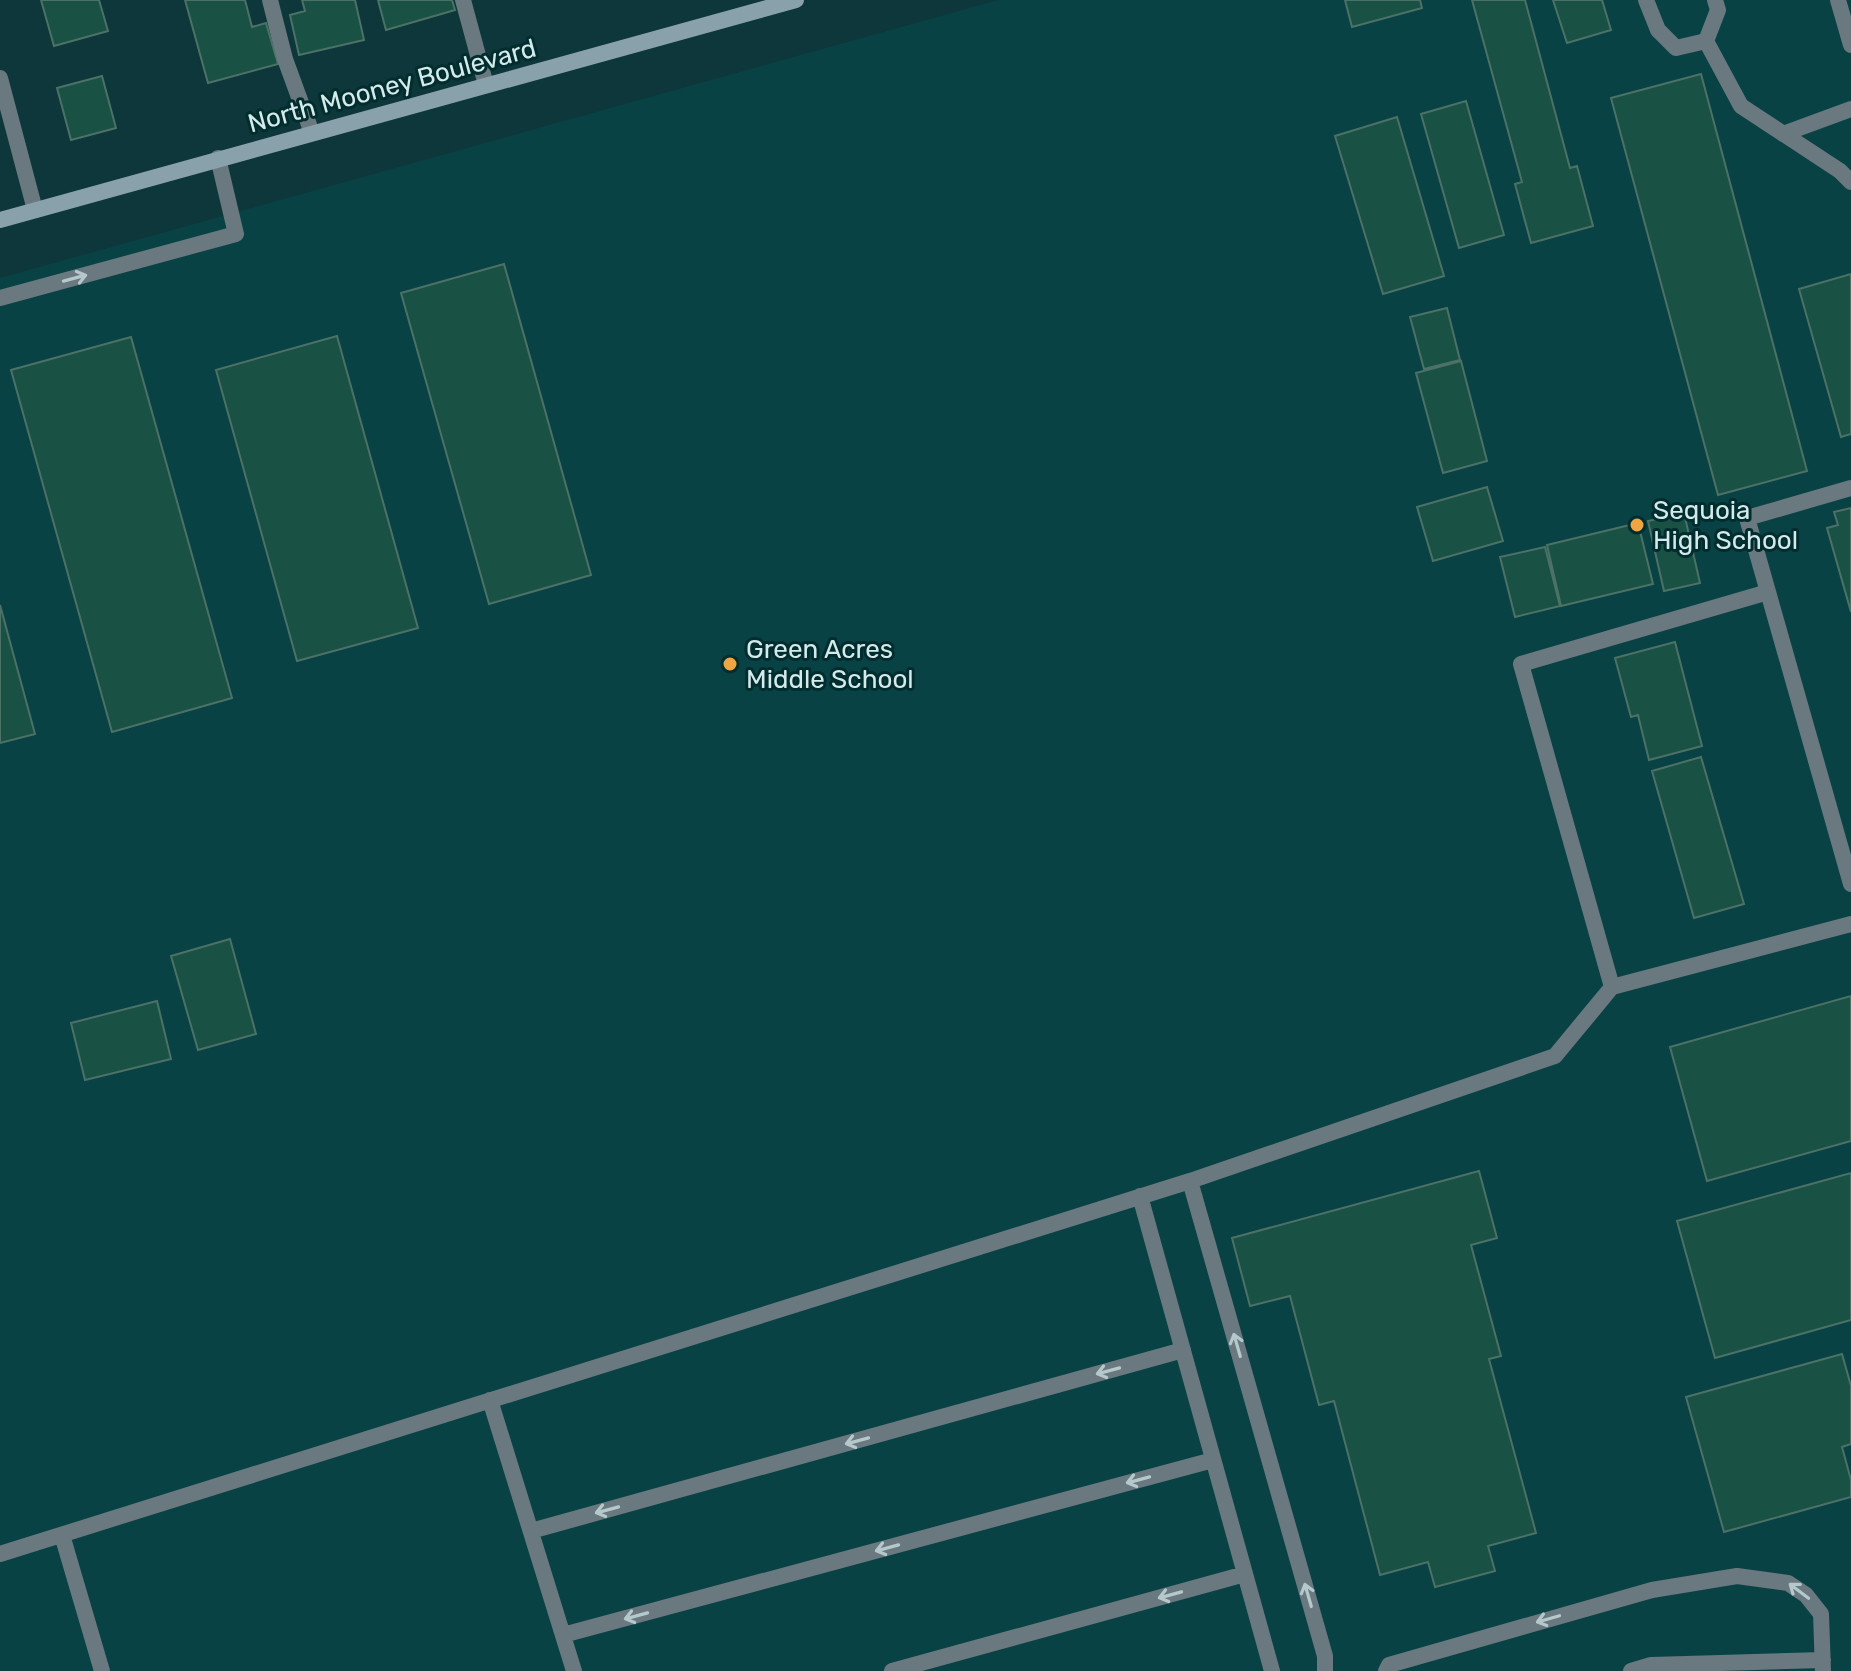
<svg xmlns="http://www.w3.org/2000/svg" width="1851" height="1671" font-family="Rubik,sans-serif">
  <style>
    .built { fill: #084245 }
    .building { fill: #195144; stroke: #4c7166; stroke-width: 2 }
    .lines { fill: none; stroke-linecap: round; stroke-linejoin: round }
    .lane { stroke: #6a787f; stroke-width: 16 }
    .street { stroke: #6a787f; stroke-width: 16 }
    .secondary { stroke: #89a1ab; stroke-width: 16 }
    .oneway { stroke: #b5c8cb }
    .poi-dot { fill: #f1a540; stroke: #012d2f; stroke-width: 3 }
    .labels { text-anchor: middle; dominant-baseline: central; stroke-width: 6; stroke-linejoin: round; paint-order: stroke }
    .street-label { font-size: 26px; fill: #d5eaeb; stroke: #012d2f }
    .poi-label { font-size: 26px; fill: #d5eaeb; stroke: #012d2f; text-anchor: start }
  </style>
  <rect width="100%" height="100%" fill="#0d373a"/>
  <path class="built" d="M998,0H1851V1671H0V278Z"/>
  <path class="building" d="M41,0H99L108,31L54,46Z
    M185,0H245L252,27L266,23L278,64L208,83Z
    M302,0H355L364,40L299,55L290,15L305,11Z
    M378,0H452L455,10L386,30Z
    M1345,0H1420L1422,8L1352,27Z
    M1472,0H1525L1570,168L1577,166L1593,226L1531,243L1515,184L1522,182Z
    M1553,0H1602L1611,30L1567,43Z
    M1701,74L1807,471L1718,495L1611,98Z
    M102,76L116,128L71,140L57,88Z
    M1466,101L1504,235L1459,248L1421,114Z
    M1397,117L1444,276L1383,294L1335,136Z
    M504,264L591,575L489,604L401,293Z
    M1851,274V434L1841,437L1799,289Z
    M1447,308L1460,360L1424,369L1410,317Z
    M337,336L418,628L297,661L216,370Z
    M131,337L232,698L112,732L11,370Z
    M1461,361L1487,461L1443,473L1416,373Z
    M1487,487L1503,541L1433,561L1417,507Z
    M1851,508V612L1827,528L1838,525L1834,512Z
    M1684,513L1700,583L1664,591L1648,521Z
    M1638,523L1653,584L1561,606L1547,545Z
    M1545,547L1560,606L1515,617L1500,557Z
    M0,605L35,734L0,743Z
    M1675,642L1702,746L1649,760L1638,715L1631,717L1615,658Z
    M1701,757L1744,904L1694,918L1652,771Z
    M230,939L256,1034L198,1050L171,956Z
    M1851,996V1141L1707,1181L1670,1047Z
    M157,1001L171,1059L85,1080L71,1023Z
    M1479,1171L1497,1238L1471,1245L1501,1356L1489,1359L1536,1533L1488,1546L1495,1571L1435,1587L1428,1562L1380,1575L1334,1401L1319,1405L1290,1296L1250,1306L1232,1238Z
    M1851,1173V1320L1715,1358L1677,1221Z
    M1842,1354L1851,1386V1444L1842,1447L1851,1480V1497L1724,1532L1686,1397Z"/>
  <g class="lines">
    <path class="lane" d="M270,0L285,59L312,133
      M463,0L486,85
      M1646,0L1658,30L1676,48L1706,41L1718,10L1715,0
      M1838,0L1851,45
      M1706,41L1741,106L1840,171L1851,182
      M1783,134L1851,109
      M0,298L236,234L218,158
      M1851,488L1747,518L1851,884
      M1612,987L1851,924
      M1190,1181L1325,1656V1671
      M1140,1196L1272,1671
      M490,1400L574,1671
      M531,1531L1183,1350
      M62,1535L102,1671
      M0,1554L1190,1181L1555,1056L1612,987L1521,664L1768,592
      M563,1635L1213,1460
      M892,1671L1245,1574
      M1386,1671L1389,1665L1652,1590L1737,1576L1788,1583L1806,1595L1821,1614L1823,1671
      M1631,1671L1651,1665L1823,1660"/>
    <path class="street" d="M0,78L35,210"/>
    <path class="secondary" d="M0,220L796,0"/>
  </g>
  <defs><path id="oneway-shaft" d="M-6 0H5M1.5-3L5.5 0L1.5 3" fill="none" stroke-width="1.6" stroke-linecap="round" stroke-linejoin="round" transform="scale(2)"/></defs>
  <g class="oneway">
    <use href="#oneway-shaft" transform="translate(75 278) rotate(-15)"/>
    <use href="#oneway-shaft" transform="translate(1237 1345) rotate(-106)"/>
    <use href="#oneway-shaft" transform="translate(1108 1371) rotate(165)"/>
    <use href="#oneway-shaft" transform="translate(857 1441) rotate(165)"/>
    <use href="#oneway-shaft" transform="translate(1138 1480) rotate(165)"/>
    <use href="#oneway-shaft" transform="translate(607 1510) rotate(165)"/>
    <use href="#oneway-shaft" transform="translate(887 1548) rotate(165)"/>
    <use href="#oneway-shaft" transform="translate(1799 1591) rotate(-143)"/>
    <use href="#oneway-shaft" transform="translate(1170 1595) rotate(165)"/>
    <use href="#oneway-shaft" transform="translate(1308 1595) rotate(-106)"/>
    <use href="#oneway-shaft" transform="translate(636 1616) rotate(165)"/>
    <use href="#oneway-shaft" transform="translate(1548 1619) rotate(164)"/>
  </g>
  <g class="poi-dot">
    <circle cx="1637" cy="525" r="8"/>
    <circle cx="730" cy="664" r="8"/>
  </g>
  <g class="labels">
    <g class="street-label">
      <text transform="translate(392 86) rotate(-15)">North Mooney Boulevard</text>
    </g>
    <g class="poi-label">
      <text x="1653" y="510">Sequoia<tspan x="1653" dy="30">High School</tspan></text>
      <text x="746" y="649">Green Acres<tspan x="746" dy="30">Middle School</tspan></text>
    </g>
  </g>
</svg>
